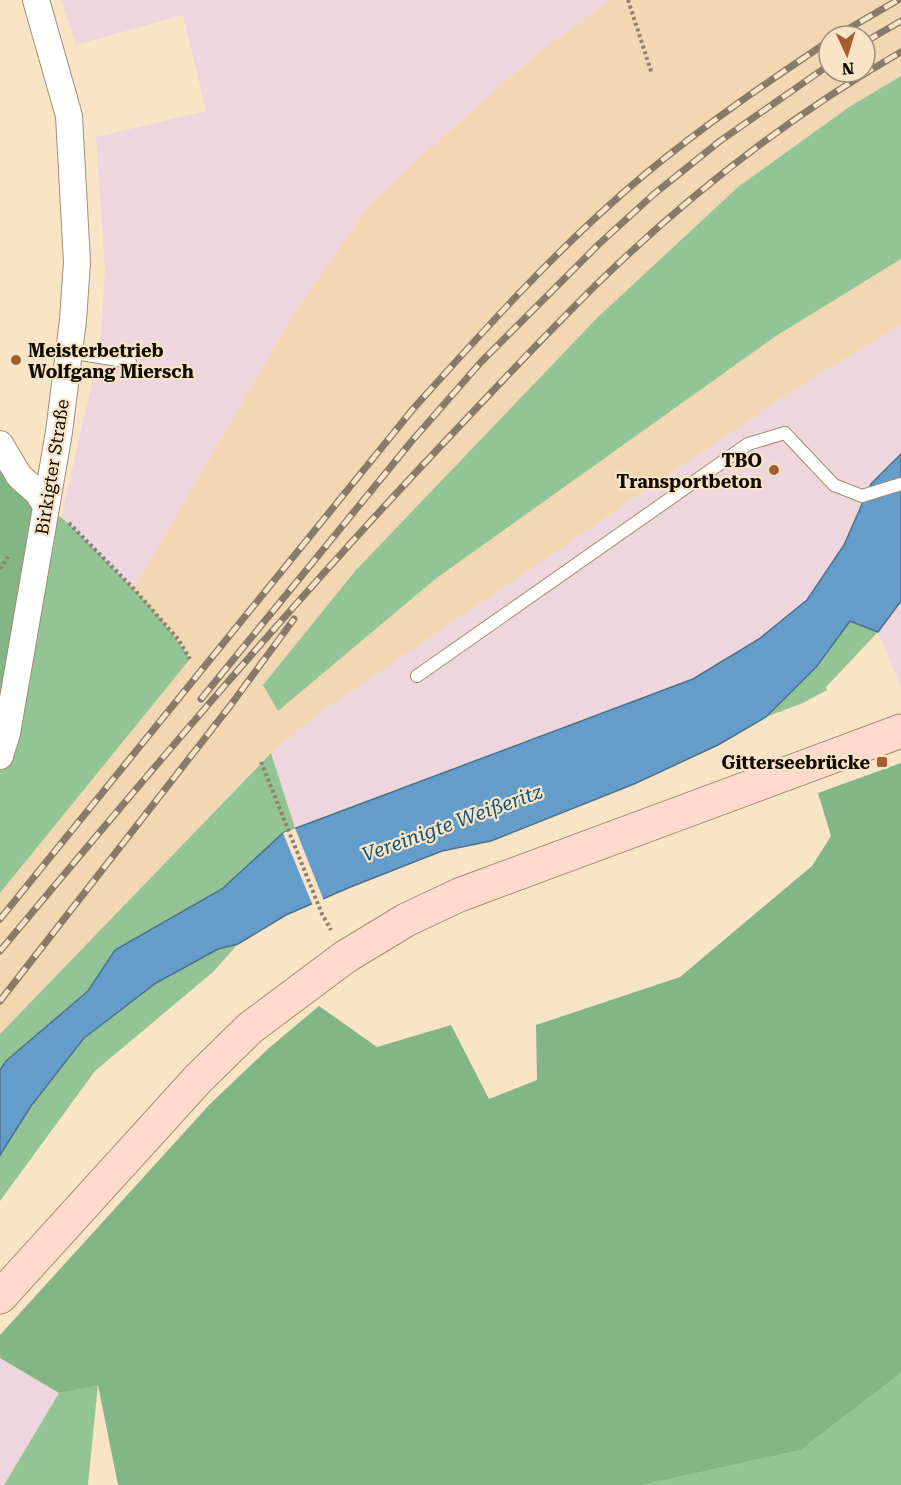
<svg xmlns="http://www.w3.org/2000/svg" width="901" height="1485" font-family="'Roboto Serif',serif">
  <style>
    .industrial { fill: #efd5dd }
    .built { fill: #f2d7b3; fill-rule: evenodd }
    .green { fill: #93c495 }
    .forest { fill: #82b685 }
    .water { fill: #649dc9; stroke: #4b718e; stroke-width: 1.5 }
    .pier { fill: #f9e4c6 }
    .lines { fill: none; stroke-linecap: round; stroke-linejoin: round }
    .lane-casing { stroke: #a28e72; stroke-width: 14 }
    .street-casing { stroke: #a28e72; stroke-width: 28 }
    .secondary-casing { stroke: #a28e72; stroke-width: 35 }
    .path { stroke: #8e806c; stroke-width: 4; stroke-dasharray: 3 3; stroke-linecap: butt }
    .lane { stroke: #fff; stroke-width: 12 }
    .street { stroke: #fff; stroke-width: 26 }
    .secondary { stroke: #ffdacd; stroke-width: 33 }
    .rail-casing { stroke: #887a67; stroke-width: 7 }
    .rail { stroke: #f9e4c6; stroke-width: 4.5; stroke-dasharray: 14; stroke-linecap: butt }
    .poi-dot { fill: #a35d31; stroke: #f9e4c6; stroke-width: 2 }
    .labels { text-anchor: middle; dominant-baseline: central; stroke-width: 4.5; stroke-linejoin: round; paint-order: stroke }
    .poi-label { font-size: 18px; font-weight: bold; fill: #120b03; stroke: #f9e4c6; text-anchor: end }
    .street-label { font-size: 18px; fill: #120b03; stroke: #f9e4c6 }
    .water-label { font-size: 20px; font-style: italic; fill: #0d527c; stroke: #f9e4c6 }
  </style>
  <rect width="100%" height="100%" fill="#f9e4c6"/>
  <path class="industrial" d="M61,0H611L537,54L437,142L368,207L292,317L134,589L61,517L100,349L105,269L96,137L206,111L183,15L76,45Z
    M901,324V454L859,510L844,545L807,600L759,639L693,679L295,828L271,753L313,717L784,396Z
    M901,601V687L878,632Z
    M0,1358L59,1393L4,1485H0Z"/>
  <path class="built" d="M611,0H901V76L849,107L738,187L597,318L356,570L278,710L434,580L776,336L901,259V324L784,396L313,717L261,762L0,1034V893L190,659L178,639L134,589L292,317L368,207L437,142L537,54ZM829,36H865V72H829Z"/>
  <path class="green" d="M901,76V259L776,336L434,580L278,711L263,685L356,570L597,318L738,187L849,107Z
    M46,506C71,523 90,545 111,566C140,595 169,625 190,659L0,893V756Z
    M850,621L878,632L826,687L827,690L803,703L766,717L817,666Z
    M271,753L295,828L282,833L222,889L115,950L88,991L6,1061L0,1070V1034Z
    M238,944L213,972L95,1071L0,1201V1155L31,1106L84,1038L156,983L218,949Z
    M901,1373V1485H643L801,1450Z
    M98,1384L88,1485H4L59,1393Z"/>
  <path class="forest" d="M0,444L38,493L0,756Z
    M901,763V1373L801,1450L643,1485H118L98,1385L59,1393L0,1358V1335L210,1104L269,1048L319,1006L377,1047L451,1025L489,1099L537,1080L536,1025L680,977L812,866L831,836L818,793Z"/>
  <path class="water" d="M901,454V601L878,632L850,621L817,666L766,717L718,745L634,784L491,841L442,851L348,888L286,915L238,944L218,949L156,983L84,1038L31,1106L0,1155V1070L6,1061L88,991L115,950L222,889L283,833L693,679L759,639L807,600L844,545L871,484Z"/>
  <path class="pier" d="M295,828L324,901L313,906L283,833Z"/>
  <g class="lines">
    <defs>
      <path id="lane" d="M69,352L130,362
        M417,676L748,444L785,433L834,485L862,496L901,484"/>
      <path id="street" d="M0,444L19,476L38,493L46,506
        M0,756L7,733L23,641L59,432L73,320L77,262L69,116L36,0"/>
      <path id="secondary" d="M0,1297L198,1079L250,1028L345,957L406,920L459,895L901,731"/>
    </defs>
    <use href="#lane" class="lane-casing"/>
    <use href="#street" class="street-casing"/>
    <use href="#secondary" class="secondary-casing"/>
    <path class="path" d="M628,0L652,74
      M69,523L134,589L178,639L190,659
      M0,569L10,554
      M261,762L322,914L331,930"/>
    <use href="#lane" class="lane"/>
    <use href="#street" class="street"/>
    <use href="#secondary" class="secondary"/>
    <defs>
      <path id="rail" d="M836,36L898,0
        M865,42L901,21
        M201,699L411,442L481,362L599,244L654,194L720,141L829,65
        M0,919L413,409C486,328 560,245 644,175C703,126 766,83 829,41
        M0,951C147,775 295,599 453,433C501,382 550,330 600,281C690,194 793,114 901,52
        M0,1001L230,706L294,619"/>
    </defs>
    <use href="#rail" class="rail-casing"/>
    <use href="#rail" class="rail"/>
  </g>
  <g class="poi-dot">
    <circle cx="16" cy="360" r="6"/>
    <circle cx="774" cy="470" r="6"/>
    <rect x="876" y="756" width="12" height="12" rx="3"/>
  </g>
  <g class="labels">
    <g class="poi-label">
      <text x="28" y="350" text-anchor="start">Meisterbetrieb<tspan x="28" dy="21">Wolfgang Miersch</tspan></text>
      <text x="762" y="460">TBO<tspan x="762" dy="21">Transportbeton</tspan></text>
      <text x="870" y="762">Gitterseebrücke</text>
    </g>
    <g class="street-label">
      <text transform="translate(52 467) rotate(-81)">Birkigter Straße</text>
    </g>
    <g class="water-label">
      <text transform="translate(452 823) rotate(-20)">Vereinigte Weißeritz</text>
    </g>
  </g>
  <g transform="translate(847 54) rotate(176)"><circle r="28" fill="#f9e4c6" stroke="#9d8d78" stroke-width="1.5"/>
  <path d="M0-4.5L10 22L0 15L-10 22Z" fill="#a35d31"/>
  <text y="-9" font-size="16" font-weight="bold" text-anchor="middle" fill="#120b03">N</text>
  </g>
</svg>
